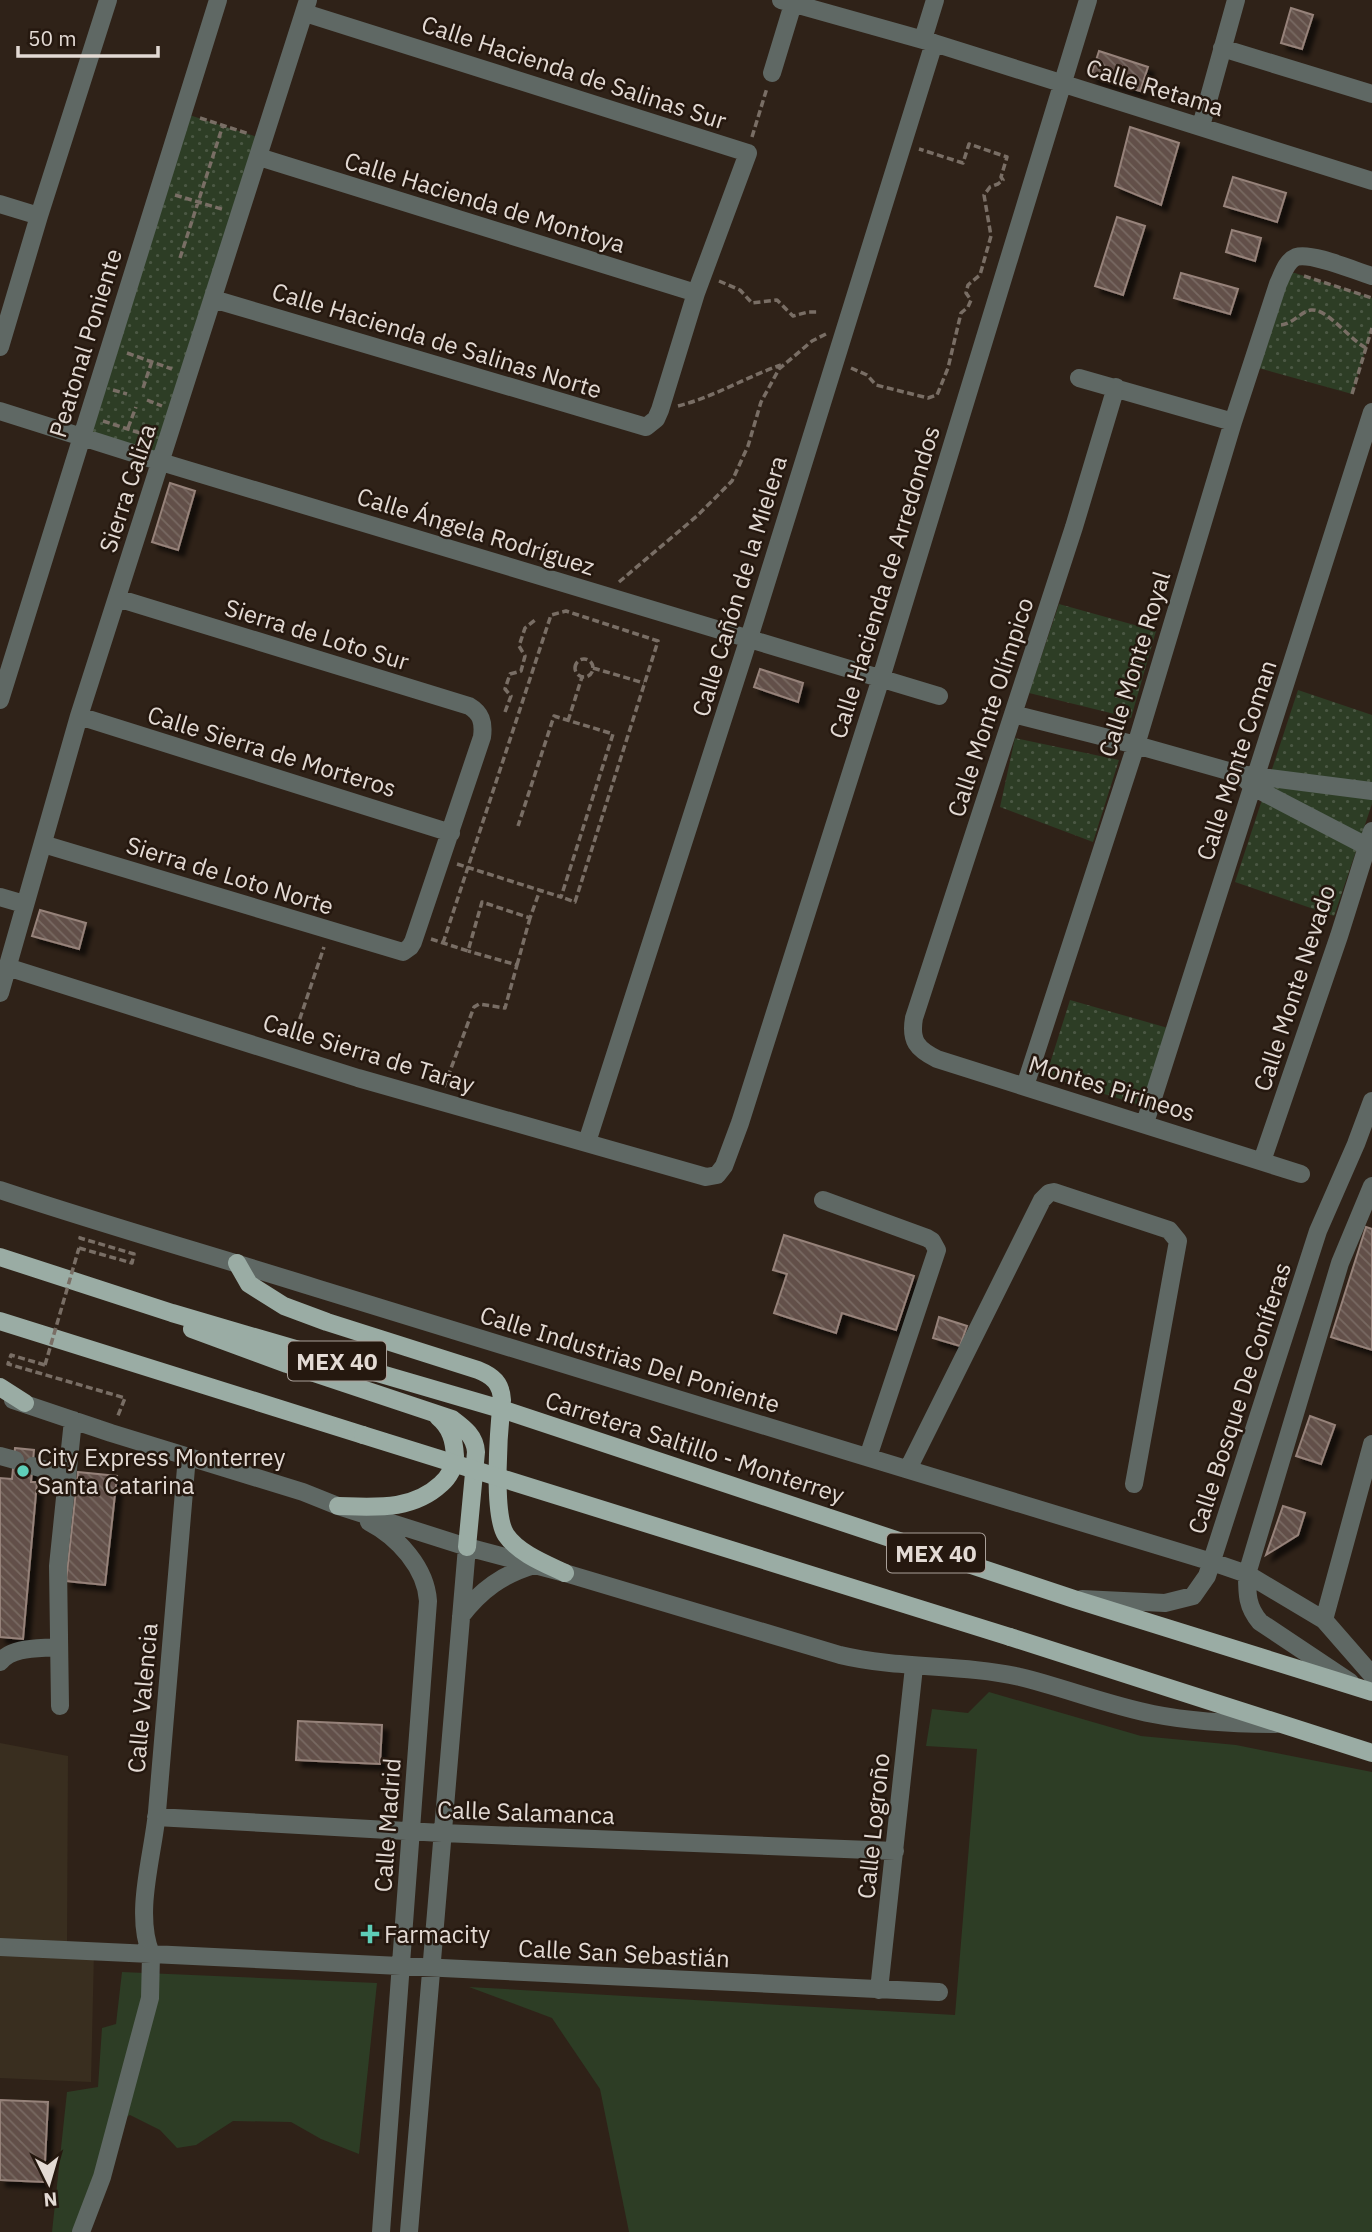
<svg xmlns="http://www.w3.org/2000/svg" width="1372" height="2232" font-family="'IBM Plex Sans',sans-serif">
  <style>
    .commercial { fill: #392e1f }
    .grass { fill: #2d3d25 }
    .park { fill: url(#park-dots) }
    .building { fill: url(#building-back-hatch); stroke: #96827a; stroke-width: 2; filter: url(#shadow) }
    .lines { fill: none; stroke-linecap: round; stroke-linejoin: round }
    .path { stroke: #796e65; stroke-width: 3.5; stroke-dasharray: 7 3.5; stroke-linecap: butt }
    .minor { stroke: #5f6864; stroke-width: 18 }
    .major { stroke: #9aaca4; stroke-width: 18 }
    .path-bridge { stroke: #796e65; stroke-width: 3.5; stroke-dasharray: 7 3.5; stroke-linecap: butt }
    .major-bridge { stroke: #9aaca4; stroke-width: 18 }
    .poi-dot { fill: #5eceb8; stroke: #25180f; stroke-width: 2.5 }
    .labels { text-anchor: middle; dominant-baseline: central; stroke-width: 5; stroke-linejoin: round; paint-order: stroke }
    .shield { fill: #25180f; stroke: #aaa099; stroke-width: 2 }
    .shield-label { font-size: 23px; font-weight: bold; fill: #e3dad4 }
    .street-label { font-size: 24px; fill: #e3dad4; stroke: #25180f }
    .poi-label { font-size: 24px; fill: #e3dad4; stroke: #25180f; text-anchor: start }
  </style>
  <defs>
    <pattern id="park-dots" width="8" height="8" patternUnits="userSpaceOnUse" patternTransform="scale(1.75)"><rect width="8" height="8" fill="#2d3d25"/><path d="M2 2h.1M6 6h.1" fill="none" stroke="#4b5844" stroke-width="1.8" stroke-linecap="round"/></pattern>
    <pattern id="building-back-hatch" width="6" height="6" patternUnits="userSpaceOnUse" patternTransform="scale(1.75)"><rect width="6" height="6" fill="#625048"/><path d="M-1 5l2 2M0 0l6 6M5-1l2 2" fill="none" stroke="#786962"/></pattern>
    <filter id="shadow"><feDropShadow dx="6" dy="6" stdDeviation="2" flood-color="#0009"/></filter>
  </defs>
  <rect width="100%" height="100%" fill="#2f2218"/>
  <path class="commercial" d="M0,1743L68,1756L67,1945L94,1952L91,2082L0,2078Z"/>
  <path class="grass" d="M989,1692L1141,1736L1236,1745L1372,1772V2232H629L600,2089L552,2018L469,1987L955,2015L977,1749L926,1746L932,1709L968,1713Z
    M122,1972L377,1983L359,2154L321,2139L291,2122L233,2121L196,2145L177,2148L160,2130L130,2115L111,2124L85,2232H52L67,2092L98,2087L102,2028L116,2024Z"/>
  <path class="park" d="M183,113L267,140L163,468L79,441Z
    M1290,273H1295L1372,298V328L1352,394L1255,367Z
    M1059,604L1156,631L1131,718L1029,693Z
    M1298,690L1372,715V804L1334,916L1235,882Z
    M1015,738L1119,760L1093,842L1000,807Z
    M1070,1000L1168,1028L1143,1106L1046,1076Z"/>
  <path class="building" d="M1291,8L1313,15L1302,49L1281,43Z
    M1099,51L1148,67L1140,91L1091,76Z
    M1130,127L1179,143L1161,205L1115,186Z
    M1233,177L1286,193L1277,222L1224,206Z
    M1117,217L1145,226L1123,295L1095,286Z
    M1232,230L1261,238L1255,261L1226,252Z
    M1181,273L1238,289L1230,314L1174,298Z
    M170,483L195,491L178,550L152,542Z
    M760,669L803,683L798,702L754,687Z
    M40,910L86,923L79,949L32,936Z
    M1366,1227L1372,1229V1350L1331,1337Z
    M784,1235L914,1276L896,1330L842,1313L836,1333L774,1313L787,1274L773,1270Z
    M939,1317L967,1326L960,1346L933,1338Z
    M1310,1416L1335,1425L1321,1464L1296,1456Z
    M15,1448L34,1450L31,1482H37L23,1639L0,1637V1478L12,1479Z
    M78,1472L117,1476L105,1585L66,1581Z
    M1283,1506L1305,1513L1298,1535L1266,1555Z
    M298,1721L382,1725L380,1764L296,1760Z
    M0,2100L48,2102L44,2182L0,2180Z"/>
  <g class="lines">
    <path class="path" d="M200,118L249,134
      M752,137L767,88
      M175,195L225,210
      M180,258L223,125
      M1304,276L1372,298
      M719,281L740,290L752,303L777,300L793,316L808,312H819
      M1281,325C1293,324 1300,312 1311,310C1327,308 1349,339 1366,348
      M127,353L172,369
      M851,368L867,375L876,385L928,398L937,395L948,368L961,313L968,307L971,300L966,293L968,285L980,275L991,236L984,195L990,187L998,184L1003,180L1001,177L1007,157L969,144L963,163L919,149
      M143,388L152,361
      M113,390L127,394
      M1352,394L1372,328
      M147,400L162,406
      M678,406C714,397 746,377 781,365
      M103,421L152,437
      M128,428L136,407
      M619,582L697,516L732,481L748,446L761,402L779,369L812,341L826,334
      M575 668a9 9 0 1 1 18 0a9 9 0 1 1-18 0Z
      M593,668L644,683
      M505,712L511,696L505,689L510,674L521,671L525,656L519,646L525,628L535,620
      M568,721L582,677
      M457,864L561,897L613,734L554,716L518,826
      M431,939L468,951L482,902L530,918L540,890
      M443,943L551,615L566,611L658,641L575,902L561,897
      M517,965L530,918
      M293,1039L324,947
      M444,1087L474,1007L479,1004L505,1008L517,965L468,951
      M79,1248L132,1263L134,1254L80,1238L81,1235
      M45,1365L11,1355L8,1364L125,1398L117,1418"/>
    <path class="minor" d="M781,0L934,43L1372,181
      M923,39L935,0
      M1222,48L1372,94
      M772,73L793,4
      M1201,126L1236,0
      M259,157L696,293
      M0,204L39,216
      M213,299L646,427L656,419L660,410L696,293L748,153L305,13
      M0,347L39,216L108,0
      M1079,378L1233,422
      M1116,387L1074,527L914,1018C910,1041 917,1049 937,1059L1301,1174
      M0,411L161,462L939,696
      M0,700L218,0
      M1013,714L1136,745L1239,774L1372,791
      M79,716L451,833
      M1245,779L1253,787L1372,849
      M43,844L403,952L410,947L413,942L482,737C484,722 481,713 469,706L117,598
      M0,897L24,904
      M7,967L358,1078L706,1177L717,1175L724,1166L740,1123L881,678L1088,0
      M0,993L79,716L308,0
      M1025,1086L1136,745L1233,422L1278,284C1282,276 1286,261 1296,257C1312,252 1355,271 1372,276
      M1145,1123L1372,412
      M587,1142L749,638L934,43
      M1262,1161L1339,936L1372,831
      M0,1190C105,1225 211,1255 316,1288C615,1381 913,1471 1212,1562L1247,1574L1324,1620
      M823,1200L927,1238L932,1241L937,1250L868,1457
      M13,1400L111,1433L303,1492L338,1506L467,1547L565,1573L840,1655C899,1669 961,1664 1020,1677C1065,1688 1108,1705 1153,1714C1193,1722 1235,1724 1276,1724
      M1372,1444L1324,1620L1372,1675
      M0,1456L15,1460
      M187,1456C177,1575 167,1693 157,1812C153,1856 134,1913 151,1954L939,1992
      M33,1466L66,1476
      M908,1469L1042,1200L1049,1193L1054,1192L1169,1230L1178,1241L1134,1484
      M369,1522C398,1537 426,1568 428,1601L381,2232
      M1082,1599L1165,1603L1193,1596L1207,1576L1318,1231L1356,1144L1372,1101
      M461,1616C481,1590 503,1574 534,1565
      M0,1662C13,1646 40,1649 58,1647
      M1350,1682L1260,1622C1247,1607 1247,1594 1247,1574L1340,1263L1372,1186
      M60,1706L58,1566L73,1420
      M156,1817L442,1833L895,1851
      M0,1947L151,1954L150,1998L102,2177L81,2232
      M879,1990L914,1667
      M409,2232L467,1547"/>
    <path class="major" d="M0,1257L172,1313L501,1409L1074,1599L1372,1692
      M237,1263L249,1284L284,1306L327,1322L478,1370C493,1376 501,1383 502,1400C499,1427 492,1514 506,1535C518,1553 546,1564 565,1573
      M0,1321L363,1435
      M192,1329L287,1364L452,1419C464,1428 475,1436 476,1452L467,1547
      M0,1387L25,1403
      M338,1506C375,1507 412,1511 441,1484C449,1477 455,1466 455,1456C454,1440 451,1428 438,1417
      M1010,1637L1372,1753"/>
    <path class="path-bridge" d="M45,1365L79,1248"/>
    <path class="major-bridge" d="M363,1435L1010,1637"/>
  </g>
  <g class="poi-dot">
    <circle cx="23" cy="1471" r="7"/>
    <path d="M366.5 1923.5h7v7h7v7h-7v7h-7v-7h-7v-7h7z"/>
  </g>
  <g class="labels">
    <g class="shield">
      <rect x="288" y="1341.5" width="98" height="39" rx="5"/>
      <rect x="887" y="1533.5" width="98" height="39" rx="5"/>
    </g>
    <g class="shield-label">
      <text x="337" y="1361">MEX 40</text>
      <text x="936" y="1553">MEX 40</text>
    </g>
    <g class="street-label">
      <text transform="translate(574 72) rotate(18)">Calle Hacienda de Salinas Sur</text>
      <text transform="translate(1155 87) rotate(17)">Calle Retama</text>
      <text transform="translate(485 202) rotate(17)">Calle Hacienda de Montoya</text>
      <text transform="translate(437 340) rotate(17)">Calle Hacienda de Salinas Norte</text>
      <text transform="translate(85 343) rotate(-73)">Peatonal Poniente</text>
      <text transform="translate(127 488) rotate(-72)">Sierra Caliza</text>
      <text transform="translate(476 531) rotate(17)">Calle Ángela Rodríguez</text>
      <text transform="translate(884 582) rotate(-73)">Calle Hacienda de Arredondos</text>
      <text transform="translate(739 586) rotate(-73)">Calle Cañón de la Mielera</text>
      <text transform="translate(317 634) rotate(17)">Sierra de Loto Sur</text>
      <text transform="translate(1134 664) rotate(-73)">Calle Monte Royal</text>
      <text transform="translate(990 707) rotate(-72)">Calle Monte Olímpico</text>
      <text transform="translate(272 751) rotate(17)">Calle Sierra de Morteros</text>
      <text transform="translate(1236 760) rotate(-72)">Calle Monte Coman</text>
      <text transform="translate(230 875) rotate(17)">Sierra de Loto Norte</text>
      <text transform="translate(1294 988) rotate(-72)">Calle Monte Nevado</text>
      <text transform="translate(369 1053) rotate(17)">Calle Sierra de Taray</text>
      <text transform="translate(1112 1088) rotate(17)">Montes Pirineos</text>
      <text transform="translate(630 1359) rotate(17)">Calle Industrias Del Poniente</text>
      <text transform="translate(1239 1398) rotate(-72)">Calle Bosque De Coníferas</text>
      <text transform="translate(695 1447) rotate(18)">Carretera Saltillo - Monterrey</text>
      <text transform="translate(142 1698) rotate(-85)">Calle Valencia</text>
      <text transform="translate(526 1812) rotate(2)">Calle Salamanca</text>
      <text transform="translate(387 1825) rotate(-86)">Calle Madrid</text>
      <text transform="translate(873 1826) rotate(-84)">Calle Logroño</text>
      <text transform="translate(624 1953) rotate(3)">Calle San Sebastián</text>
    </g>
    <g class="poi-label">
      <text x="37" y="1457">City Express Monterrey<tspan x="37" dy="28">Santa Catarina</tspan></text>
      <text x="384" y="1934">Farmacity</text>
    </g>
  </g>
  <g transform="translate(49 2183) rotate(175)" stroke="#25180f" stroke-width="5" paint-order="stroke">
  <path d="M0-5L12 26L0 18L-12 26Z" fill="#e3dad4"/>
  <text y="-10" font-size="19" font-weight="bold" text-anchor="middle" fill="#e3dad4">N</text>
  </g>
  <path d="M18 46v10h140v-10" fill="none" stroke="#e3dad4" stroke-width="3.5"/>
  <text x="28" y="46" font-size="21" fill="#e3dad4" stroke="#25180f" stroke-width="5" paint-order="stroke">50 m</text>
</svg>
